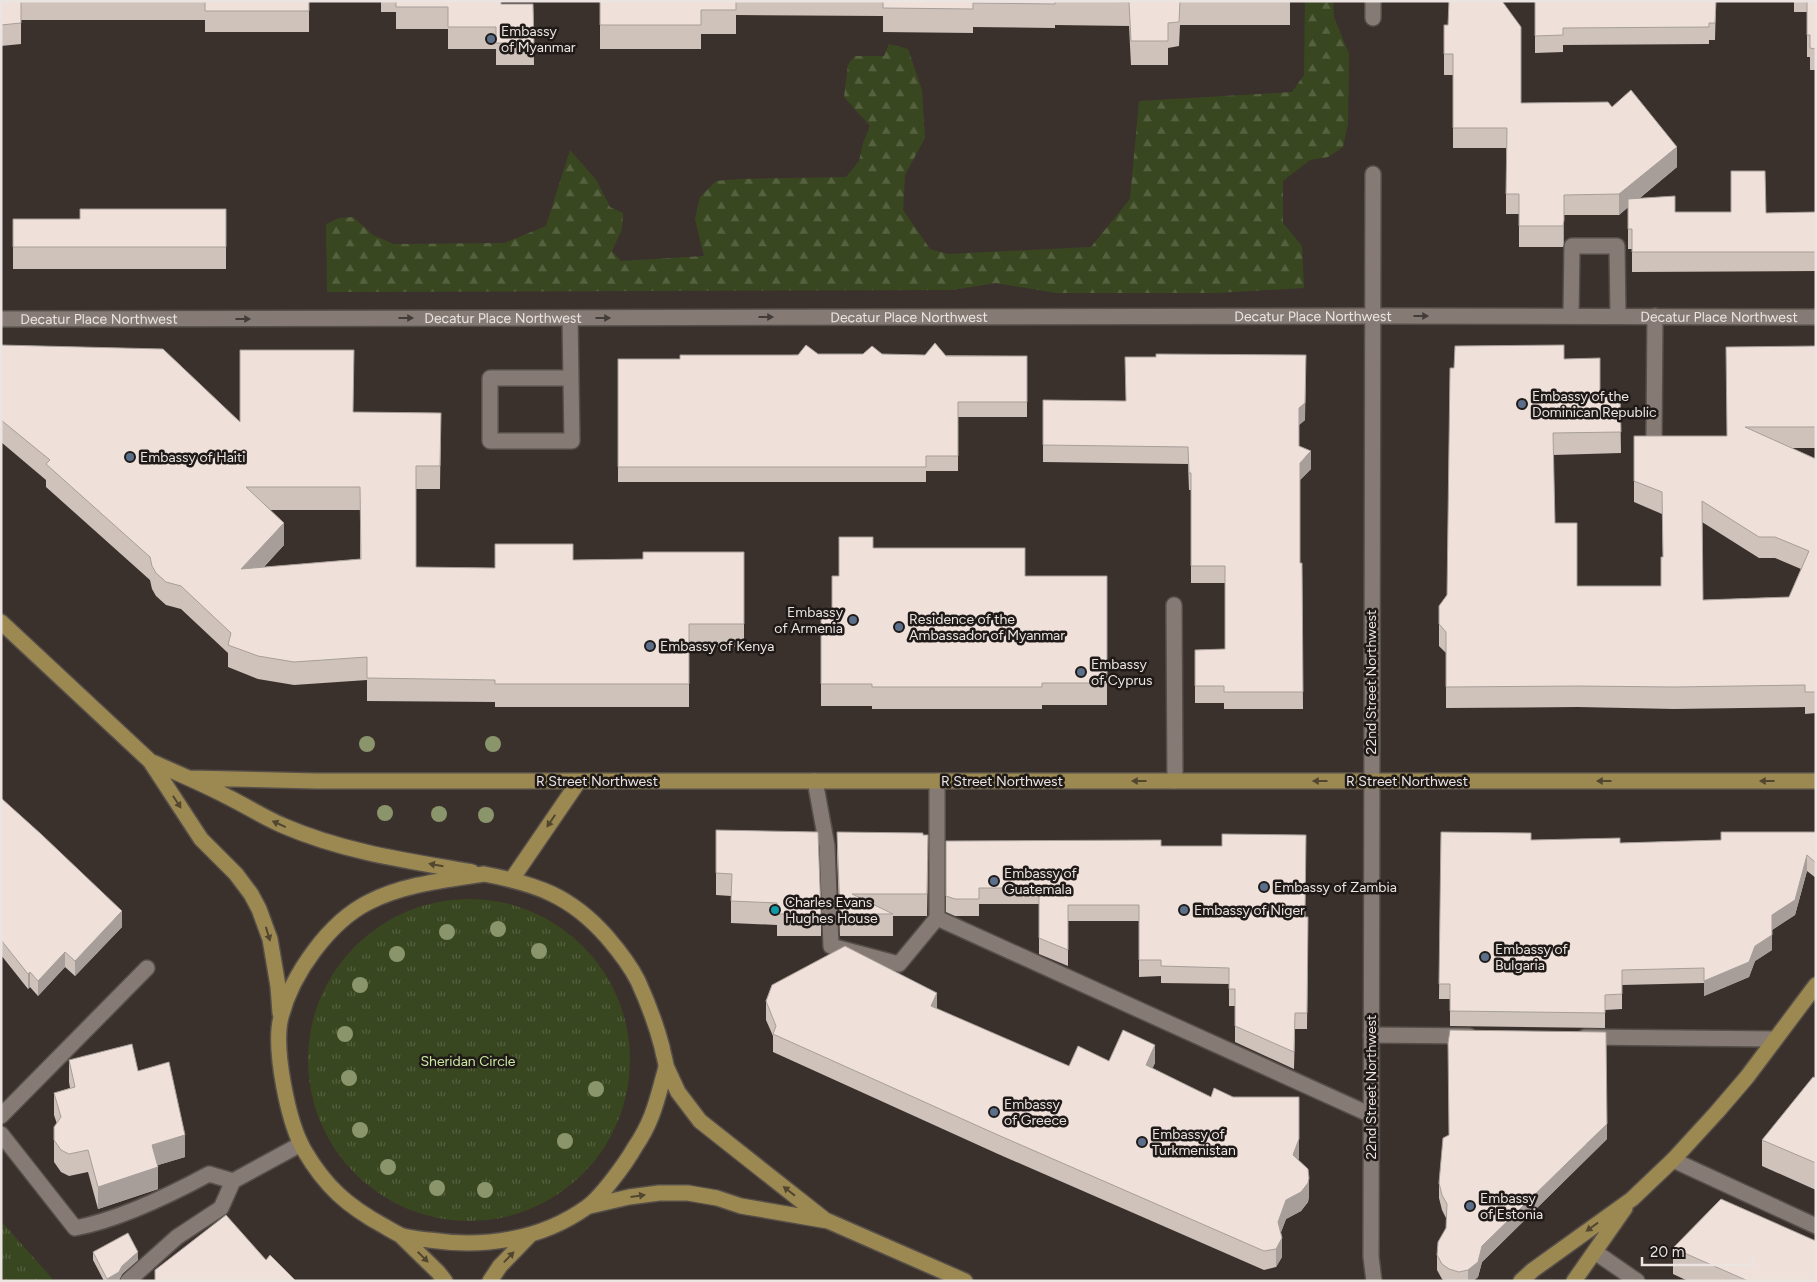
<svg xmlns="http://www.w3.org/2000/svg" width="1817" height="1282" font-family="Figtree,sans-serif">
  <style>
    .forest { fill: url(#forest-firs) }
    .park { fill: url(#park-tufts) }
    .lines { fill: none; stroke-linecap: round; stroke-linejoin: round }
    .minor-casing { stroke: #564e49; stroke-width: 18 }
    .major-casing { stroke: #564e49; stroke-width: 18 }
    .minor { stroke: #867a74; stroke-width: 15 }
    .major { stroke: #9c8951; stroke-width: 15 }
    .tree { fill: #8a956c }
    .wall { fill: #cec2bb; fill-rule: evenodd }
    .shaded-wall { fill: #a79e99 }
    .building { fill: #efe1da; stroke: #a79e99; fill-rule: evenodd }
    .oneway { fill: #433c38 }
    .oneway2 { fill: #51462f }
    .service-dot { fill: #5c6f8a; stroke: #1f1a18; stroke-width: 2 }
    .culture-dot { fill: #0f9aa8; stroke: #1f1a18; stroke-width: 2 }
    .labels { text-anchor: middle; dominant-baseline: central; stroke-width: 5; stroke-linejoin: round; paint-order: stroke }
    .poi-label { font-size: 14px; fill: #ebe4e1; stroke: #1f1a18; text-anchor: start }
    .street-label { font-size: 14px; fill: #ebe4e1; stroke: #1f1a18 }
    .park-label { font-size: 14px; fill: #cbe7a1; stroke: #1f1a18 }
  </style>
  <defs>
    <pattern id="forest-firs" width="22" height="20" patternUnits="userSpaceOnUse" patternTransform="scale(1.25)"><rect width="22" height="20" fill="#394720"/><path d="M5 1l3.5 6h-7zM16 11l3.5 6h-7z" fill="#566140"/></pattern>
    <pattern id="park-tufts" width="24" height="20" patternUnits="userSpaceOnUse" patternTransform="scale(1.25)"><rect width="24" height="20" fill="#394720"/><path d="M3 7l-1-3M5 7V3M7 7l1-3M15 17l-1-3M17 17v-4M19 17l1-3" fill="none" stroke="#566140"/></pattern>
  </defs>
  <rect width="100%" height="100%" fill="#3b312c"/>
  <path class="forest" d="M1305,1H1333L1334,17L1349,54L1348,124L1343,147L1328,157L1310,160L1283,181V223L1302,246L1304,288L1216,293H1056L996,283L953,290L327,292L326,224L339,218L353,217L373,235L394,244L504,243L546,226L570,150L597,181L610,207L623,213L622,229L612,251L621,261L704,256L695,219L700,197L716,181L740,179L846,177L859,161L863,143L870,126L844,97L848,64L855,56H884L889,44L908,49L922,90L925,138L905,175L903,210L930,249L948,254L1091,247L1130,199L1139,101L1292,92L1304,75Z"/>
  <path class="park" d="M308 1060a161 161 0 1 1 322 0a161 161 0 1 1-322 0Z
    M1,1221L51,1277L53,1281H1Z"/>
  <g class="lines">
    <defs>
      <g id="minor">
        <path d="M1373,1V18"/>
        <path d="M1373,174L1371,1257L1374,1281"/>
        <path d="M1571,316L1572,246H1617L1618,316"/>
        <path d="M570,318L572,441H490V378H571"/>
        <path id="s1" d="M1,319L1372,316L1816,317"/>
        <path d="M1654,438L1655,316"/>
        <path d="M1174,605L1175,781"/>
        <path d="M815,781L827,846L831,946L899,964L937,918"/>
        <path d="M937,781V918L1371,1115"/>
        <path d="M1371,1035L1469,1036"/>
        <path d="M1585,1037L1775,1039"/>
        <path d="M1,1116L147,968"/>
        <path d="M1,1134L75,1228C118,1220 170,1195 209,1174L233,1181"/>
        <path d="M1673,1160L1816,1226"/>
        <path d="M1595,1252L1637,1281"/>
        <path d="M128,1281L177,1237L221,1208L233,1181L301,1144"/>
      </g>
      <path id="major" d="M1,622L150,761L201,839L236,874L251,894L259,909L270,939L278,986L280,1013
        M150,761C177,773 204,784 230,798C248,807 265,818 284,826C344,852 409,861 472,872
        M189,778L316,781H1816
        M484,874C537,884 571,896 607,937C619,951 630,965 638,981C648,1003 656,1024 662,1047C663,1053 665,1059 666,1065C666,1070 663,1077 662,1082C655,1108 650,1125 635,1147C626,1163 601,1197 587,1207C541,1240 484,1248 429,1240C419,1239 408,1238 400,1235C394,1232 389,1229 384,1226C347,1206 325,1186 304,1150C288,1122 273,1048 281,1017C292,974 329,922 369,902C404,884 446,880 484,874Z
        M512,879L579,781
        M666,1066L678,1092L700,1121L824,1219
        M590,1206L629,1197L659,1193H688L717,1198L741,1206L828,1221L965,1281
        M400,1235L438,1272L445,1281
        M490,1281L500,1266L530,1235
        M1521,1281L1533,1270L1632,1199L1673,1160L1717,1112L1747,1077L1816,985
        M1574,1281L1625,1208"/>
    </defs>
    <use href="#minor" class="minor-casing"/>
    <use href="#major" class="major-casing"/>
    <use href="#minor" class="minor"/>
    <use href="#major" class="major"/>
  </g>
  <g class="tree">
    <circle cx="367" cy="744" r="8"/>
    <circle cx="493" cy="744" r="8"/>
    <circle cx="385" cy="813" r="8"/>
    <circle cx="439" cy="814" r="8"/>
    <circle cx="486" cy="815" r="8"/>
    <circle cx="498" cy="929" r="8"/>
    <circle cx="447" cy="932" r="8"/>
    <circle cx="539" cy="951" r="8"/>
    <circle cx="397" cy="954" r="8"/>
    <circle cx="360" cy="985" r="8"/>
    <circle cx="345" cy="1034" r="8"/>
    <circle cx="349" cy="1078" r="8"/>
    <circle cx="596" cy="1089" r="8"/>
    <circle cx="360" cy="1130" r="8"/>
    <circle cx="565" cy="1141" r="8"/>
    <circle cx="388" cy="1167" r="8"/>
    <circle cx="437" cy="1188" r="8"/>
    <circle cx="485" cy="1190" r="8"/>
  </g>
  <path class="wall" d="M1,1H309V32H205V20H21V44L1,46Z
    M381,1H501V4H533L534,65H496V49H448V29H396V12H381Z
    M600,1H1290V25H1180L1179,46L1168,48V65H1131L1129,26L1055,25V28L973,27V33L883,32V16L736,15V34H701V49H600Z
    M1535,1H1716L1715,40H1709V44L1563,45V52L1535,53Z
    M1794,1H1816V70H1810V57H1807V12H1794Z
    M1444,25L1521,103L1612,107L1677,167L1640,198L1675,212L1766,213L1816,212V271L1632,272V249H1628V207L1619,215H1564V241L1563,247H1519V214H1506V148H1453V75H1444Z
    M226,209V269H13V219H80Z
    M1,345L240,422L354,412L441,413L440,489H416V567L495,568L573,560L643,559L744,552V647H689V707H495V702L367,701V680L294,685L258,679L228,667V653L181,609L166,605L156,596L152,589L150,580L46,487V480L1,442ZM270,510H360V559L264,567L284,545Z
    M1816,346V448H1792L1816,459V713L1805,714V707L1674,709L1578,707L1446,708V653L1439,646V606L1447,595L1564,359L1600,395L1620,394L1621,453L1553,455L1555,523L1577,586H1661L1663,557L1662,514L1634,502V436H1727ZM1702,522L1759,558H1775L1801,569L1789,597L1703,600Z
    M818,354L1027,356V417H958V471H926V482H618V359H680Z
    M1156,357L1305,420L1299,425V446L1311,469L1300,480V563H1302L1303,709H1224V703H1195V650L1225,649V583H1191V490H1189L1188,464L1043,462V400L1125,401Z
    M873,548L1025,576H1107V705H1042V709H872V706H821V611H832L839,576Z
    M1,798L122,927L75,976L65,967L38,996L30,987L28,989L1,955Z
    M716,830L821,914V936H777V925L731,923V896L716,895Z
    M837,832L923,835L928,857L927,916H893V936H840L837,854Z
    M1441,832L1531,840L1620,843L1721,840L1816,832V878L1807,871L1795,915L1772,930V950L1755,961L1749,977L1704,996V983L1622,985V1009L1605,1010V1028L1450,1026V999H1439Z
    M946,841L1161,846L1305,917H1308L1307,1029H1295L1294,1069L1235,1042V1006H1229V984L1161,983V976L1139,977V921H1068V966L1039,954V904H979V916H955L946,912Z
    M766,1001L937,1009L1069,1066L1109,1061L1155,1063L1152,1068L1299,1158L1298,1160L1309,1196L1308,1202L1301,1211L1286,1219L1281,1232L1282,1257L1276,1267L1264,1270L998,1154L773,1052V1036L766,1020Z
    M69,1060L138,1071L185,1157L158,1165V1189L98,1209L88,1172L69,1176L61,1172L54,1162V1127L57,1124L54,1115V1093L70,1088L69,1082Z
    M1816,1078V1190L1762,1166V1140Z
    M1607,1139L1482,1262L1478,1277L1473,1281H1445L1442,1279L1437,1270V1255L1446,1228V1218L1442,1210L1439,1198V1183Z
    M1673,1248L1816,1281H1688L1673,1274Z
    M93,1252L138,1260L122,1274L119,1280L117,1281H104L93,1260Z"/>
  <path class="shaded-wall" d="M1677,147V167L1619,215V194Z
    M1564,220V241L1563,247V226Z
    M1306,372L1305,420L1299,425V408Z
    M1311,451V469L1300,480V463Z
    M284,523V545L241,591V569Z
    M1807,855V871L1795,915L1772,930V915Z
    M122,911V927L75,976V961Z
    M1772,935V950L1755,961L1749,977L1704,996V981Z
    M65,952V967L38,996V981Z
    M30,972V987L28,989V974Z
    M937,993V1012L931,1006Z
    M1155,1045V1063L1146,1083V1065Z
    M1607,1124V1139L1482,1262L1478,1277L1473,1281H1468V1270L1482,1246Z
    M185,1135V1157L152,1167V1145Z
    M1299,1139V1158L1293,1174V1155Z
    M158,1167V1189L98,1209V1187Z
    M1309,1178V1196L1308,1202L1301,1211L1286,1219L1278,1240V1222L1286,1200Z
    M1282,1238V1257L1276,1267V1249Z
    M138,1252V1260L122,1274L119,1280L117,1281H107V1279Z"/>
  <path class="building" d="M1,1H21V23L1,25Z
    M205,1H309V11H205Z
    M396,1H501V4H533L534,43H496V27H448V7H396Z
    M600,1H736V10H701V25H600Z
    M883,1H1055V4L973,3V9L883,8Z
    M1101,1H1180L1179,22L1168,23V41H1131L1129,2Z
    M1449,1H1502L1521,27V103L1608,102L1612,107L1631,90L1677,147L1619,194L1564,195V220L1563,226H1519V194H1506L1507,128H1453V54H1444V25H1448Z
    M1535,1H1716L1715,23H1709V27L1563,28V35L1535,36Z
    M1807,1H1816V49L1810,48V35H1807Z
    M1731,171H1765L1766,213L1816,212V252H1632V229H1628V199L1675,196V212H1731Z
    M80,209H226V247H13V219H80Z
    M935,343L946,356H1027V402H958V456H926V467H618V359H680V355H798L806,345L818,354H863L872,346L882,354L925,355Z
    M1,345L163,349L240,422V350H354L353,412L441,413L440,466H416V567L495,568V544H573V560L643,559V552H744V624H689V684H495V680L367,678V657L294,662L258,656L228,645L231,633L181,586L166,582L156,573L152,566L150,557L46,464L50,460L1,420ZM246,487H360L361,559L241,569L284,523Z
    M1564,345V359L1600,358V395L1620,394L1621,432L1553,433L1555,523H1577V586H1661V557H1663L1662,492L1634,481V436H1727L1726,347L1816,346V427H1745L1816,459V692H1805V685L1674,687L1578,686L1446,687V632L1439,624V606L1447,595L1450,368H1454L1455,346ZM1702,501L1759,537H1775L1809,551L1789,597L1703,600Z
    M1156,354L1306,355L1305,403L1299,408V446L1311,451L1300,463V563H1302L1303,692H1224V686H1195V650L1225,649V566H1191V473H1189L1188,447L1043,445V400L1126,401L1125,357H1156Z
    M839,537H873V548H1025V576H1107V683H1042V687H872V684H821V611H832V576H839Z
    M1,798L41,834L122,911L75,961L65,952L38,981L30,972L28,974L1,940Z
    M716,830L818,832L821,914H777V903L731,901L732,874L716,873Z
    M837,832L923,833V835H928L927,894H852L893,914H840Z
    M1441,832L1531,833V840L1620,838V843L1721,840V832H1816V863L1807,855L1795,900L1772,915V935L1755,946L1749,962L1704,981V968L1622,970V994L1605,995V1013L1450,1011V984H1439Z
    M1222,834L1306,835L1305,917H1308L1307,1013H1295L1294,1052L1235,1026V989H1229V968L1161,966V960H1139V905H1068V950L1039,938V888H979V899H955L946,896V841L1161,840V846H1222Z
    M845,946L937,993L931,1006L1069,1066L1078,1046L1109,1061L1123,1030L1155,1045L1146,1065L1211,1097L1214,1088L1233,1097H1299V1139L1293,1155L1308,1169L1309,1178L1308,1183L1301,1192L1286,1200L1278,1222L1282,1238L1276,1249L1264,1251L998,1135L773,1034L776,1026L766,1001L772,985Z
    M1450,1030L1606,1032L1607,1124L1482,1246L1478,1262L1468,1270L1459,1272L1449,1269L1442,1264L1437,1255L1438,1242L1446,1228L1447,1204L1442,1195L1439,1183L1443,1138L1449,1135L1448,1043Z
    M132,1044L138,1071L169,1062L185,1135L152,1145L158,1167L98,1187L88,1150L69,1154L61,1150L54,1140V1127L61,1117L54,1093L75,1087L69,1060Z
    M1813,1077L1816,1078V1163L1762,1140Z
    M1721,1199L1816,1241V1281H1748L1673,1248Z
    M226,1215L266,1260L270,1255L296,1281H155V1270Z
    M128,1233L138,1252L122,1266L119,1272L107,1279L93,1252Z"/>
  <defs><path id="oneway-solid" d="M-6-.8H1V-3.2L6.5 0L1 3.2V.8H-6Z" transform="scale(1.25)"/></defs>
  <g class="oneway">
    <use href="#oneway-solid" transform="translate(1421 316)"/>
    <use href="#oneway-solid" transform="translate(766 317)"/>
    <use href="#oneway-solid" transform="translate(406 318)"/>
    <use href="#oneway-solid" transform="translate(603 318)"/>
    <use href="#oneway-solid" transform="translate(243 319)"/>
  </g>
  <g class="oneway2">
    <use href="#oneway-solid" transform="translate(1139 781) rotate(180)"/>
    <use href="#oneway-solid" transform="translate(1320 781) rotate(180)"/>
    <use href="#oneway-solid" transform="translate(1604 781) rotate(180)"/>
    <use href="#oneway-solid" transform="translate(1767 781) rotate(180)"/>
    <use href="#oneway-solid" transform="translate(177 802) rotate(57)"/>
    <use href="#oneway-solid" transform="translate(551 821) rotate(124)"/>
    <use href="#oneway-solid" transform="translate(279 824) rotate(-156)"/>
    <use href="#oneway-solid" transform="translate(436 865) rotate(-170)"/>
    <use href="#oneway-solid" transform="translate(268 934) rotate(73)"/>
    <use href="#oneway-solid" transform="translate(789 1191) rotate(-142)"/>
    <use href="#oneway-solid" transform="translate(638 1196) rotate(-8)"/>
    <use href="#oneway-solid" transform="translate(1592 1227) rotate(144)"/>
    <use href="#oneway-solid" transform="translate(423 1257) rotate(45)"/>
    <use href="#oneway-solid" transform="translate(509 1257) rotate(-46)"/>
  </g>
  <g class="service-dot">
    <circle cx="491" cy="39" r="5"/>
    <circle cx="1522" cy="404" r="5"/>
    <circle cx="130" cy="457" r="5"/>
    <circle cx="853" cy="620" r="5"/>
    <circle cx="899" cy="627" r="5"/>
    <circle cx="650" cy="646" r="5"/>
    <circle cx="1081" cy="672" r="5"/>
    <circle cx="994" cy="881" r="5"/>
    <circle cx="1264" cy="887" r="5"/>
    <circle cx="1184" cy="910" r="5"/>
    <circle cx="1485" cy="957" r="5"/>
    <circle cx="994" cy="1112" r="5"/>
    <circle cx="1142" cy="1142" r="5"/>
    <circle cx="1470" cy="1206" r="5"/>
  </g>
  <circle class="culture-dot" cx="775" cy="910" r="5"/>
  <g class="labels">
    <g class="poi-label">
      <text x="501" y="31">Embassy<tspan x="501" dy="16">of Myanmar</tspan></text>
      <text x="1532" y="396">Embassy of the<tspan x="1532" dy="16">Dominican Republic</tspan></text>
      <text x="140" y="457">Embassy of Haiti</text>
      <text x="843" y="612" text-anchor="end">Embassy<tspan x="843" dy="16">of Armenia</tspan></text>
      <text x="909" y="619">Residence of the<tspan x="909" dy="16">Ambassador of Myanmar</tspan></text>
      <text x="660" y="646">Embassy of Kenya</text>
      <text x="1091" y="664">Embassy<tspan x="1091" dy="16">of Cyprus</tspan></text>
      <text x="1004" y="873">Embassy of<tspan x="1004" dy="16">Guatemala</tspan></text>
      <text x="1274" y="887">Embassy of Zambia</text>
      <text x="785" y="902">Charles Evans<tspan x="785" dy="16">Hughes House</tspan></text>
      <text x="1194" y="910">Embassy of Niger</text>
      <text x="1495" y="949">Embassy of<tspan x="1495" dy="16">Bulgaria</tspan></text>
      <text x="1004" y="1104">Embassy<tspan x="1004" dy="16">of Greece</tspan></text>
      <text x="1152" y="1134">Embassy of<tspan x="1152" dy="16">Turkmenistan</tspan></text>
      <text x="1480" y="1198">Embassy<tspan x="1480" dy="16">of Estonia</tspan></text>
    </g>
    <g class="street-label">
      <text stroke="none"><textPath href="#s1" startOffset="1312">Decatur Place Northwest</textPath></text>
      <text stroke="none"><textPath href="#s1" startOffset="908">Decatur Place Northwest</textPath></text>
      <text stroke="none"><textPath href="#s1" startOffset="1718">Decatur Place Northwest</textPath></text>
      <text stroke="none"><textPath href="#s1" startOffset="502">Decatur Place Northwest</textPath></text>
      <text stroke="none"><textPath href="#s1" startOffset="98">Decatur Place Northwest</textPath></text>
      <text transform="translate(1371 682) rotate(-90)">22nd Street Northwest</text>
      <text x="597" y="781">R Street Northwest</text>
      <text x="1002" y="781">R Street Northwest</text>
      <text x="1407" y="781">R Street Northwest</text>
      <text transform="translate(1371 1087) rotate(-90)">22nd Street Northwest</text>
    </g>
    <g class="park-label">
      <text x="468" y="1061">Sheridan Circle</text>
    </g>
  </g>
  <rect width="1817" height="1282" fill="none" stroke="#ebe4e1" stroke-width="5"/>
  <path d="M1642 1257v8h111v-8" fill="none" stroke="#ebe4e1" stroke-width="2.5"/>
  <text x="1650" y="1257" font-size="15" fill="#ebe4e1" stroke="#1f1a18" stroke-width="4" paint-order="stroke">20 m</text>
</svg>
